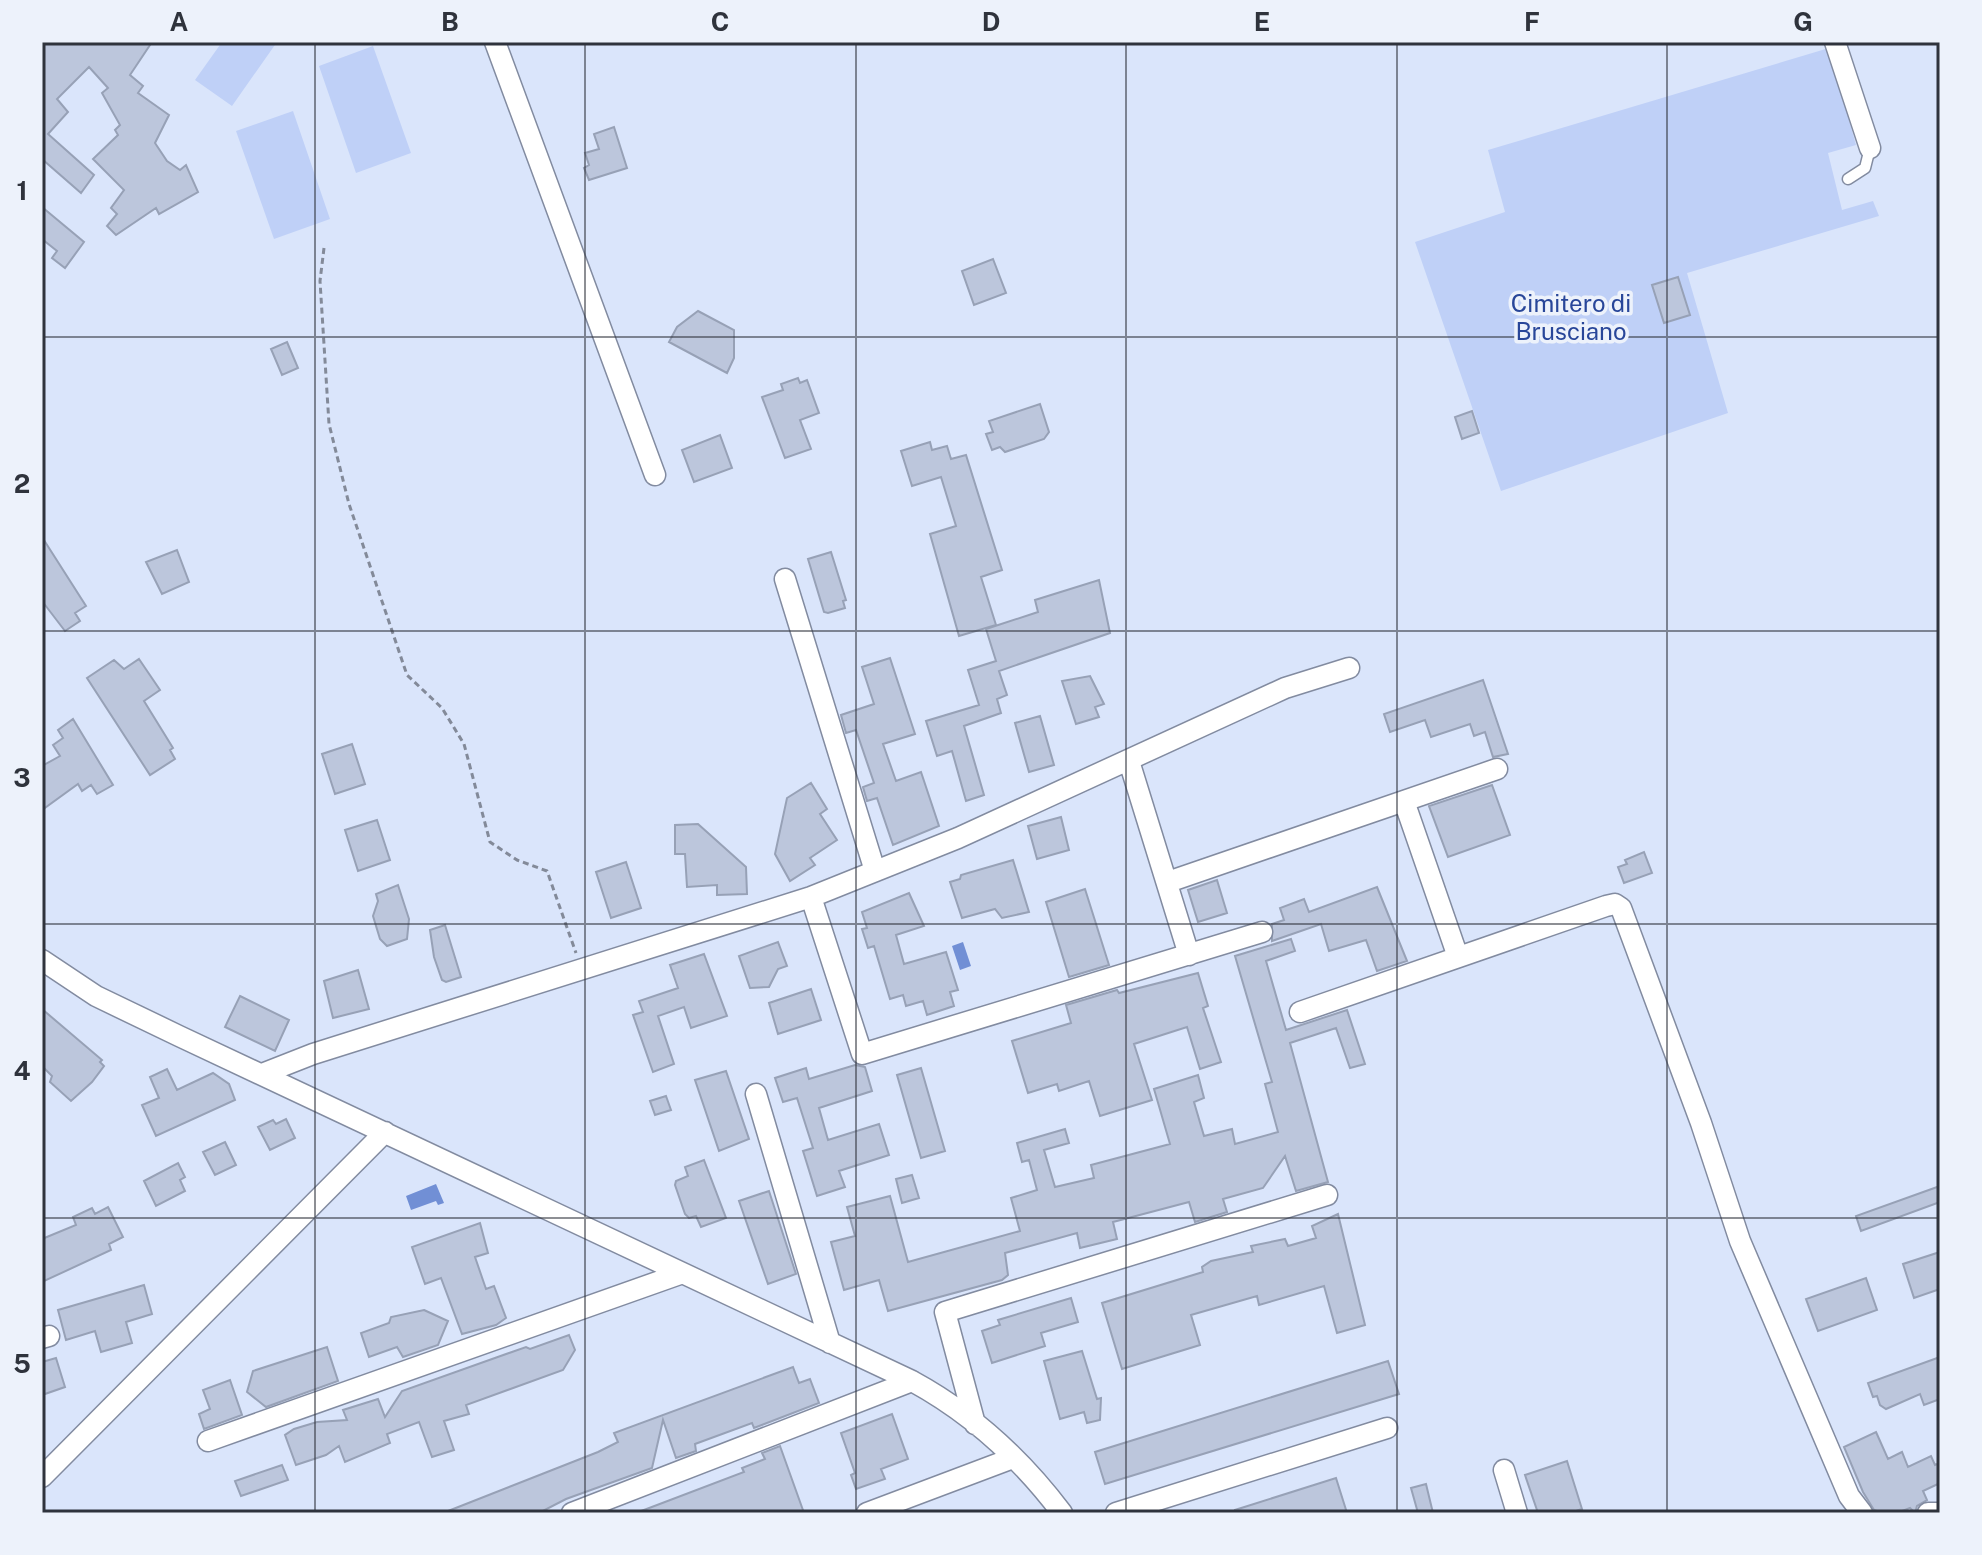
<svg xmlns="http://www.w3.org/2000/svg" width="1982" height="1555" font-family="'Public Sans',sans-serif">
  <style>
    .green { fill: #bfd0f7 }
    .water { fill: #718fd5 }
    .building { fill: #bcc6dc; stroke: #97a1b6; stroke-width: 2 }
    .lines { fill: none; stroke-linecap: round; stroke-linejoin: round }
    .service-casing { stroke: #828ba0; stroke-width: 13 }
    .minor-casing { stroke: #828ba0; stroke-width: 23 }
    .path { stroke: #838a99; stroke-width: 3; stroke-dasharray: 6 4; stroke-linecap: butt }
    .service { stroke: #fff; stroke-width: 10 }
    .minor { stroke: #fff; stroke-width: 20 }
    .grid { fill: none; stroke: #2f333c; stroke-width: 2; stroke-opacity: 0.55 }
    .labels { text-anchor: middle; dominant-baseline: central; stroke-width: 7; stroke-linejoin: round; paint-order: stroke }
    .park-label { font-size: 24px; fill: #284699; stroke: #edf2fb }
    .neatline { fill: none; stroke: #2f333c; stroke-width: 3 }
    .grid-label { font-size: 26px; text-anchor: middle; font-weight: bold; fill: #2f333c }
  </style>
  <rect width="100%" height="100%" fill="#dae5fb"/>
  <path class="green" d="M222,42H277L232,106L195,80Z
    M373,46L411,153L356,173L319,66Z
    M1829,48L1856,145L1828,153L1842,210L1873,201L1879,216L1687,273L1728,413L1501,491L1415,242L1505,212L1488,150Z
    M293,111L330,219L274,239L236,131Z"/>
  <path class="water" d="M963,942L971,966L960,970L952,946Z
    M436,1184L444,1203L438,1205L436,1201L411,1210L406,1196Z"/>
  <path class="building" d="M42,42H152L130,75L143,86L138,93L169,115L155,143L167,161L180,170L186,165L198,192L159,214L156,208L116,235L107,226L117,214L111,208L124,190L93,159L118,135L115,130L120,125L102,93L108,88L89,67L57,99L68,112L48,134L94,175L81,193L42,159Z
    M614,127L627,168L589,180L584,168L589,165L585,153L599,149L594,134Z
    M42,207L84,242L65,268L52,258L57,251L42,239Z
    M993,259L1006,293L974,305L962,271Z
    M1678,277L1690,315L1664,323L1652,285Z
    M698,311L734,330V358L727,373L669,342L677,327Z
    M287,342L298,368L282,375L271,349Z
    M798,378L800,383L807,380L819,413L800,420L811,449L785,458L762,397L783,390L781,384Z
    M1040,404L1049,432L1044,439L1005,452L1000,447L992,450L986,434L993,432L989,421Z
    M1472,411L1479,433L1462,439L1455,417Z
    M720,435L732,468L694,482L682,450Z
    M930,442L932,450L947,446L951,459L966,455L1002,570L981,577L996,625L959,636L930,534L956,526L941,477L912,486L901,451Z
    M42,537L86,606L75,613L80,621L65,631L42,601Z
    M177,550L189,582L162,594L146,562Z
    M831,552L846,600L843,601L845,608L828,613L824,612L808,559Z
    M1099,580L1110,633L999,671L1007,695L997,699L1001,713L964,726L984,795L966,801L952,751L937,756L926,721L979,705L968,670L996,661L986,629L1038,612L1035,600Z
    M890,658L915,734L883,744L896,781L921,772L939,826L893,845L877,798L867,801L863,787L874,783L856,730L846,733L841,715L874,704L862,667Z
    M139,659L160,690L144,701L173,748L170,750L175,759L150,775L87,678L114,660L124,669Z
    M1090,676L1104,704L1095,707L1099,717L1076,724L1062,681Z
    M1483,680L1508,754L1493,757L1485,732L1474,736L1470,724L1431,737L1425,720L1390,732L1384,714Z
    M1040,716L1054,765L1029,772L1015,723Z
    M73,719L113,785L97,794L91,785L82,791L78,784L42,810V766L60,756L53,745L63,738L58,730Z
    M352,744L365,784L335,794L322,754Z
    M811,783L827,809L820,814L837,840L810,858L815,865L790,881L775,854L787,798Z
    M1492,785L1510,835L1448,857L1429,806Z
    M1061,817L1069,850L1037,859L1028,826Z
    M377,820L390,860L358,871L345,830Z
    M698,824L746,867L747,894L717,895V885L687,887L685,854H675V825Z
    M1644,852L1652,873L1624,883L1618,867L1627,864L1625,860Z
    M1013,860L1029,912L1002,918L995,909L962,918L950,882L960,879L961,875Z
    M626,862L641,908L611,918L596,872Z
    M1217,880L1227,913L1198,922L1188,890Z
    M398,885L409,919L407,939L387,946L380,939L373,916L378,901L376,894Z
    M1377,887L1407,961L1377,971L1366,940L1329,951L1321,924L1272,941V924L1284,920L1280,908L1304,899L1309,912Z
    M1085,889L1109,965L1069,977L1046,902Z
    M909,893L924,926L896,935L904,964L946,952L958,990L950,992L954,1006L927,1015L923,1001L906,1006L903,995L890,999L874,946L868,948L862,929L867,928L862,912Z
    M445,925L461,977L446,982L442,980L434,957L430,930Z
    M1291,939L1295,951L1266,961L1286,1030L1347,1010L1365,1064L1350,1068L1336,1028L1290,1043L1328,1182L1296,1191L1285,1156L1263,1188L1223,1199L1227,1212L1195,1222L1189,1202L1113,1222L1117,1239L1080,1248L1077,1233L1005,1253L1008,1275L1002,1280L888,1311L879,1280L844,1290L831,1242L855,1236L847,1207L890,1196L908,1262L1020,1231L1011,1198L1037,1190L1029,1160L1022,1162L1017,1143L1065,1129L1069,1143L1044,1150L1055,1187L1094,1178L1091,1165L1170,1144L1154,1089L1198,1075L1204,1098L1194,1102L1204,1136L1232,1129L1235,1144L1278,1132L1265,1084L1272,1082L1235,956Z
    M778,942L787,966L778,969L769,987L750,988L739,956Z
    M704,954L727,1016L691,1028L684,1007L658,1016L674,1064L653,1072L633,1015L643,1012L639,1001L678,988L670,965Z
    M358,970L369,1009L333,1018L324,981Z
    M1198,973L1208,1006L1203,1008L1221,1062L1200,1069L1187,1027L1134,1044L1152,1100L1100,1116L1089,1081L1059,1091L1057,1084L1028,1093L1012,1041L1071,1023L1066,1005L1117,990L1119,993Z
    M811,989L821,1020L778,1034L769,1003Z
    M240,996L289,1020L275,1051L225,1027Z
    M42,1009L102,1060L100,1062L104,1066L92,1082L71,1101L50,1082L52,1076L42,1066Z
    M855,1065L865,1067L872,1091L819,1108L828,1140L879,1124L889,1155L839,1171L845,1187L817,1196L803,1151L813,1148L797,1098L783,1102L775,1078L806,1068L809,1079Z
    M921,1068L945,1151L921,1158L897,1075Z
    M167,1069L177,1090L213,1073L229,1084L235,1100L156,1136L142,1105L159,1098L150,1077Z
    M726,1071L749,1139L719,1151L695,1080Z
    M666,1096L671,1110L655,1115L650,1101Z
    M286,1119L295,1138L270,1150L258,1127L273,1120L276,1124Z
    M225,1142L236,1165L215,1175L203,1152Z
    M704,1160L726,1218L701,1227L696,1216L689,1218L685,1214L675,1185L676,1181L688,1176L685,1167Z
    M178,1163L185,1177L180,1180L185,1191L156,1206L144,1181Z
    M912,1175L919,1198L902,1203L896,1179Z
    M1940,1186V1202L1861,1231L1856,1216Z
    M769,1191L796,1274L768,1284L739,1201Z
    M108,1207L123,1237L109,1244L111,1250L42,1282V1239L76,1225L73,1217L92,1208L95,1214Z
    M1338,1214L1365,1325L1337,1333L1324,1286L1259,1305L1257,1296L1191,1315L1200,1345L1122,1369L1102,1303L1203,1272L1202,1267L1211,1261L1253,1252L1251,1246L1285,1239L1288,1246L1316,1238L1312,1226Z
    M480,1223L488,1253L475,1257L486,1289L494,1286L506,1318L496,1325L462,1334L441,1278L425,1284L412,1247Z
    M1940,1252V1289L1914,1298L1903,1264Z
    M1866,1278L1877,1310L1818,1331L1806,1299Z
    M144,1285L152,1314L126,1322L132,1343L101,1352L95,1331L66,1340L58,1310Z
    M1071,1298L1078,1322L1041,1333L1045,1346L992,1363L982,1331L1000,1325L998,1320Z
    M424,1310L448,1321L438,1345L403,1357L397,1347L369,1357L361,1333L389,1323L391,1317Z
    M569,1335L575,1350L563,1370L466,1405L469,1414L444,1421L454,1450L432,1457L419,1422L387,1434L390,1443L345,1462L339,1446L326,1455L296,1465L285,1435L294,1429L317,1422L347,1420L343,1410L378,1399L385,1417L402,1391L526,1347L530,1349Z
    M327,1347L338,1381L266,1407L247,1392L253,1371Z
    M1082,1351L1097,1399L1101,1398L1100,1420L1087,1423L1084,1412L1060,1419L1044,1361Z
    M1940,1357V1399L1924,1405L1920,1394L1886,1409L1880,1405L1877,1396L1873,1397L1868,1383Z
    M56,1358L65,1387L42,1395V1362Z
    M1388,1361L1399,1394L1105,1484L1095,1452Z
    M793,1367L799,1383L810,1379L819,1403L754,1428L752,1423L695,1444L696,1451L676,1458L663,1420L652,1468L566,1499L539,1513H443L598,1452L618,1442L614,1433Z
    M230,1380L242,1415L204,1429L199,1414L210,1409L203,1390Z
    M892,1414L908,1459L881,1469L885,1479L856,1489L851,1475L855,1473L841,1433Z
    M1876,1432L1888,1459L1902,1452L1908,1467L1931,1456L1935,1465L1940,1463V1483L1923,1491L1927,1500L1917,1506L1915,1513L1910,1508L1897,1513H1882L1874,1510L1863,1492L1844,1447Z
    M780,1446L804,1513H636L744,1472L742,1468L765,1459L762,1453Z
    M1567,1461L1582,1509L1570,1513H1538L1525,1475Z
    M282,1465L288,1480L241,1496L235,1481Z
    M1336,1478L1347,1513H1236L1235,1510Z
    M1426,1484L1433,1513H1418L1411,1488Z"/>
  <g class="lines">
    <defs>
      <path id="service" d="M1848,179L1865,168L1870,148"/>
      <path id="minor" d="M495,42L655,475
        M1835,42L1870,148
        M785,579L875,871
        M1129,761L1189,955
        M1404,801L1458,957
        M1168,882L1497,769
        M811,897L862,1054L1262,932
        M42,960L96,996L179,1036L912,1381C971,1413 1022,1460 1062,1513
        M1300,1012L1606,906L1615,904L1621,908L1701,1123L1740,1241L1849,1496L1862,1513
        M262,1074L313,1054L811,897L958,838L1285,688L1349,668
        M756,1094L830,1343
        M42,1338L49,1336
        M975,1424L945,1312L1327,1195
        M208,1441L680,1274
        M1504,1470L1517,1513
        M42,1477L385,1132
        M572,1513L912,1381
        M867,1513L1013,1458
        M1116,1513L1387,1428
        M1928,1513H1940"/>
    </defs>
    <use href="#service" class="service-casing"/>
    <use href="#minor" class="minor-casing"/>
    <path class="path" d="M324,248L320,281L329,424L349,504L407,675L442,708L464,744L490,842L517,860L547,871L576,953"/>
    <use href="#service" class="service"/>
    <use href="#minor" class="minor"/>
  </g>
  <path class="grid" d="M315,42V1513M585,42V1513M856,42V1513M1126,42V1513M1397,42V1513M1667,42V1513M42,337H1940M42,631H1940M42,924H1940M42,1218H1940"/>
  <g class="labels">
    <g class="park-label">
      <text x="1571" y="303">Cimitero di<tspan x="1571" dy="28">Brusciano</tspan></text>
    </g>
  </g>
  <rect width="1982" height="1555" fill="none" stroke="#edf2fb" stroke-width="88"/>
  <rect x="44" y="44" width="1894" height="1467" class="neatline"/>
  <g class="grid-label">
    <text x="179" y="31">A</text>
    <text x="450" y="31">B</text>
    <text x="720" y="31">C</text>
    <text x="991" y="31">D</text>
    <text x="1262" y="31">E</text>
    <text x="1532" y="31">F</text>
    <text x="1803" y="31">G</text>
    <text x="22" y="200">1</text>
    <text x="22" y="493">2</text>
    <text x="22" y="787">3</text>
    <text x="22" y="1080">4</text>
    <text x="22" y="1373">5</text>
  </g>
</svg>
